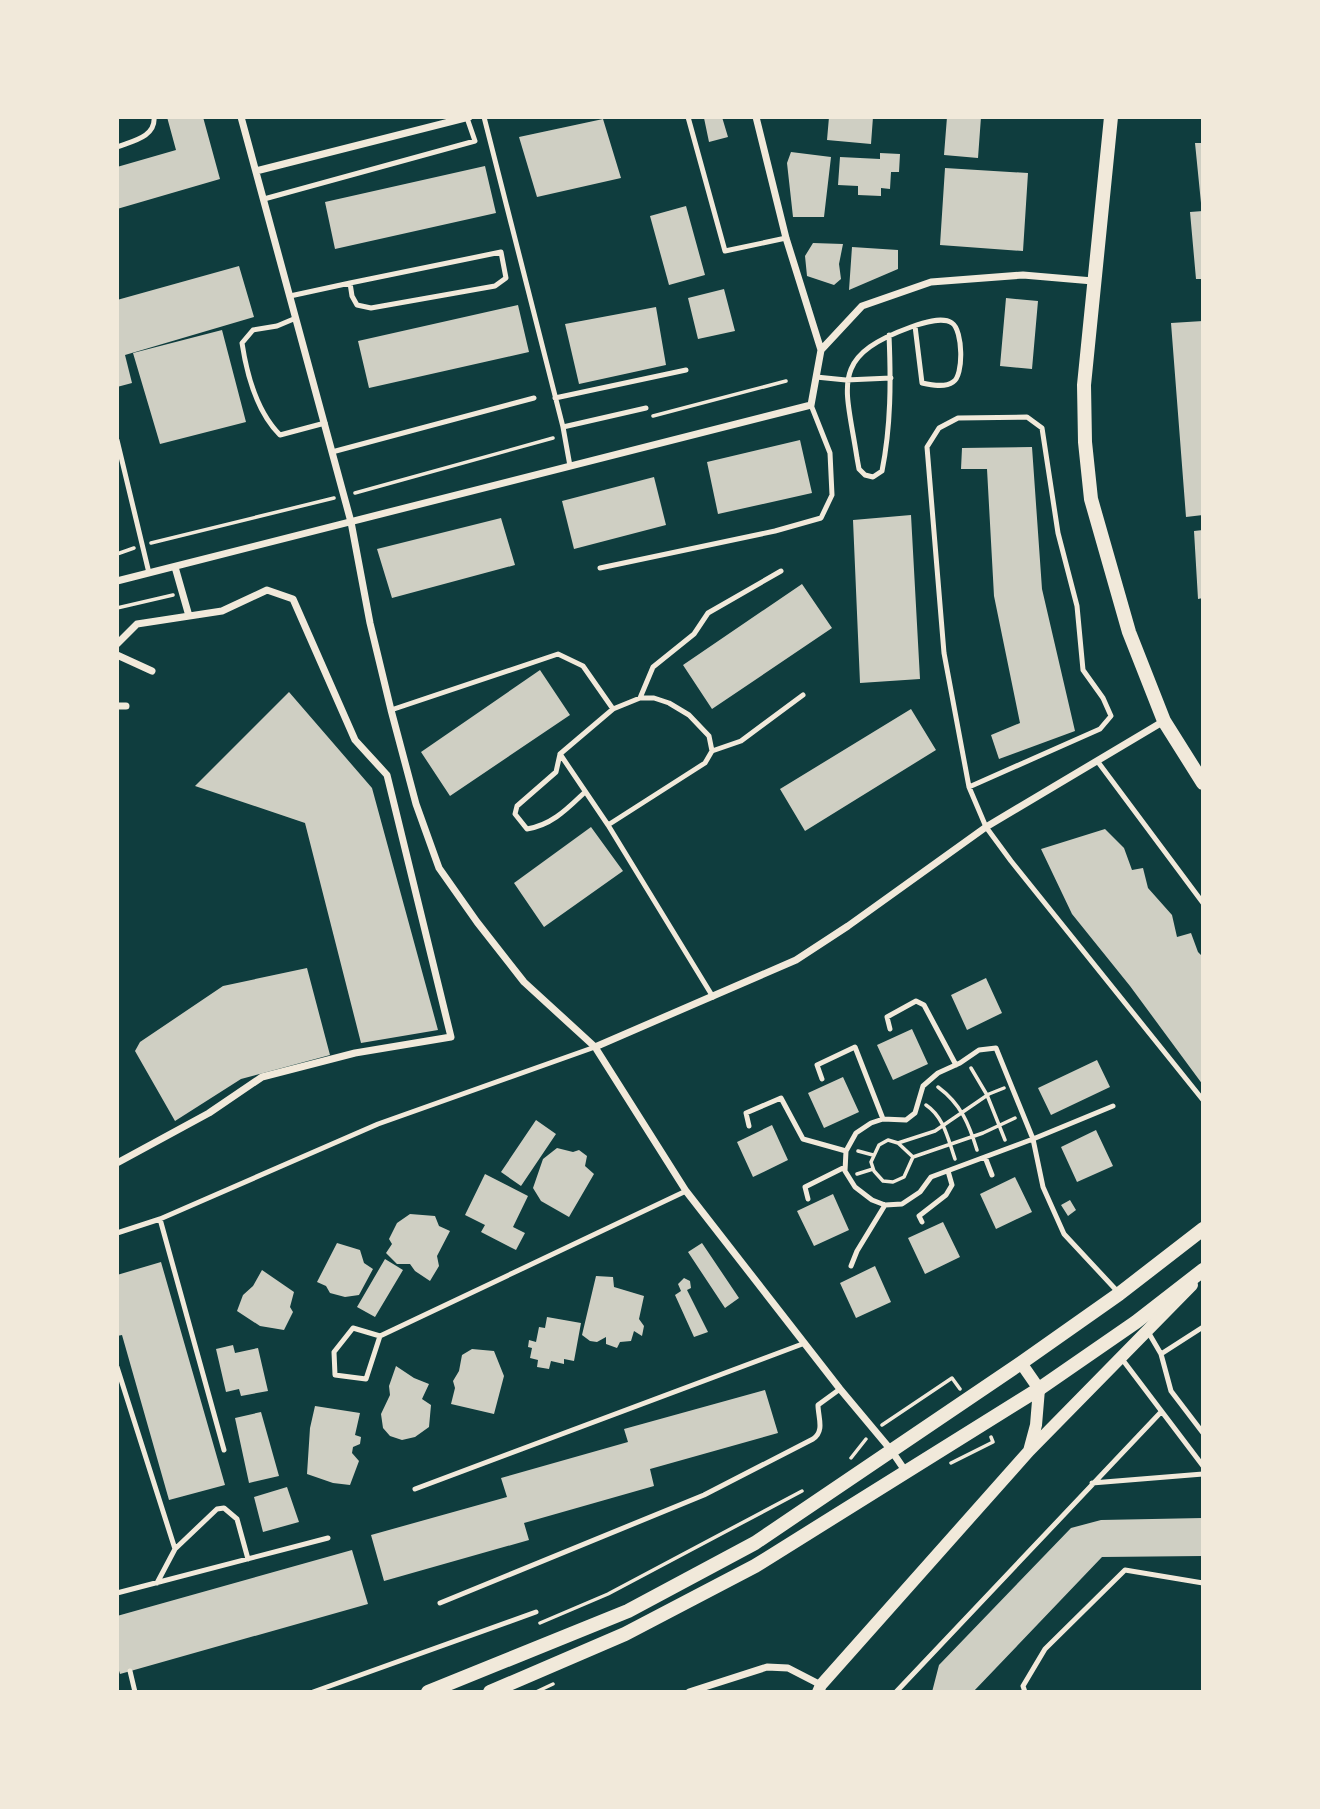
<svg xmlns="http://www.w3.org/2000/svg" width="1320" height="1809" font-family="'PT Sans Narrow',sans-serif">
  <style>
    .building { fill: #cfcfc3 }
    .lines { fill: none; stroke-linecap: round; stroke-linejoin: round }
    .path { stroke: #f1e9da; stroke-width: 3.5 }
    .service { stroke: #f1e9da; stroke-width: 5 }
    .minor { stroke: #f1e9da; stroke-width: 7 }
    .tertiary { stroke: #f1e9da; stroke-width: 12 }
    .secondary { stroke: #f1e9da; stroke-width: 14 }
  </style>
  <rect width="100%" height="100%" fill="#0f3d3e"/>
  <path class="building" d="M167,117H203L220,179L117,209V167L176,150Z
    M708,117H722L728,137L709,142L704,118Z
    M829,117H873L871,144L827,140Z
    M947,117H981L978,158L944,155Z
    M603,119L621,178L537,197L519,137Z
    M1195,143H1203V203H1201Z
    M791,152L831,157L824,217H793L787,163Z
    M880,153L900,154L899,172H891L890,189L881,188V196L858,195V186L838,185L840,157L880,159Z
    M485,166L496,213L335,249L325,202Z
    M945,168L1028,173L1023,251L940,245Z
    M686,206L705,275L669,285L650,216Z
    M1203,211V279H1196L1190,212Z
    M813,243L843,244L839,264L841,279L834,285L807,276L805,256Z
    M852,247L898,250V269L849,290Z
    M239,266L254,317L125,355L132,383L117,387V300Z
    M724,289L735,331L698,339L688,298Z
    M1006,298L1038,301L1032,369L1000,366Z
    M518,305L529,352L369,388L358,341Z
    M656,307L666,365L579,384L565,324Z
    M1203,321V515L1186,517L1171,323Z
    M222,330L246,422L160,444L133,353Z
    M800,440L812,493L718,514L707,462Z
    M1032,447L1042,589L1075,731L999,759L991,735L1020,723L994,596L987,469H961L962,448Z
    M654,477L666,525L574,549L562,501Z
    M911,515L920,679L860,683L853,520Z
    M501,518L515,565L392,598L377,549Z
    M1203,530V598L1198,599L1194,531Z
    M802,584L832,628L712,709L683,665Z
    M540,670L570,715L450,796L421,752Z
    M289,692L372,788L438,1030L361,1043L305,823L195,786Z
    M911,709L936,750L805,831L780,789Z
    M591,827L623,871L544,927L514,883Z
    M1105,829L1124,848L1132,870L1143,868L1148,888L1172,915L1177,937L1191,933L1198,952L1203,957V1085L1130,986L1072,914L1041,849Z
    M307,968L330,1055L241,1079L175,1121L135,1051L140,1042L223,986Z
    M986,978L1002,1013L967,1030L951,995Z
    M912,1029L928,1064L893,1080L877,1045Z
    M1097,1060L1110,1087L1051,1115L1038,1088Z
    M843,1077L859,1112L824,1128L808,1093Z
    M536,1120L556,1134L521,1186L501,1172Z
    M772,1125L788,1160L753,1177L737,1142Z
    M1096,1130L1113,1166L1077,1182L1061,1147Z
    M557,1148L573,1152L579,1150L587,1156L585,1166L594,1174L569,1217L541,1201L533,1188L543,1159Z
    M485,1174L528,1196L513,1227L525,1233L516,1250L481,1232L485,1225L465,1215Z
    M1015,1177L1032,1212L996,1229L980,1194Z
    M833,1194L849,1230L814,1246L797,1211Z
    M1070,1200L1076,1210L1068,1216L1061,1205Z
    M410,1214L435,1216L439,1226L450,1231L437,1256L439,1266L430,1281L415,1271L410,1264H397L386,1253L392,1244L389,1239L397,1223Z
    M943,1222L960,1257L925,1274L908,1238Z
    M337,1243L360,1250L364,1263L373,1269L359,1295L345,1297L330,1293L326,1286L317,1282Z
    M702,1243L739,1298L725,1308L688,1252Z
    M385,1259L403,1270L375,1317L357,1307Z
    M161,1262L225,1485L169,1500L122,1335L117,1336V1275Z
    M875,1266L891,1302L856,1318L840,1283Z
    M262,1270L294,1292L290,1307L293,1312L284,1330L260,1326L237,1311L243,1295L253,1286Z
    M596,1276L613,1277L614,1287L644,1296L639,1319L644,1326L642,1336L634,1331L631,1341L620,1342L617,1348L606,1344V1337L597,1342L590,1341L582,1335Z
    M684,1278L690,1281L691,1288L687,1290L708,1332L694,1337L675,1295L681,1291L678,1284Z
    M547,1317L581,1323L574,1361L564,1359V1364L551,1361L549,1369L537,1367L538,1360L530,1358L532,1348L528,1347L529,1340L536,1342L539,1327L545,1328Z
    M233,1345L235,1353L258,1348L268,1391L241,1396L239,1389L226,1392L216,1349Z
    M472,1349L494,1351L504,1376L494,1414L451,1404L455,1388L453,1381L459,1371L462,1355Z
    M396,1366L414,1378L429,1384L422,1399L431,1405L429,1427L415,1437L402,1440L390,1436L383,1428L381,1414L390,1395L389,1386Z
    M765,1390L778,1433L650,1469L654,1486L524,1523L529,1540L384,1581L371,1535L507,1497L501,1478L628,1442L624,1429Z
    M315,1406L360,1413L355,1435L361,1437L360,1444L353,1447L352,1453L359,1461L350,1485L333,1483L307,1474L310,1428Z
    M261,1412L279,1476L249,1483L235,1418Z
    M287,1487L299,1522L263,1532L254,1497Z
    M1203,1518V1556L1102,1557L973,1692H932L939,1665L1071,1528L1101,1520Z
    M352,1550L368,1604L120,1674L117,1664V1616Z"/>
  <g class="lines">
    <path class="path" d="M653,416L786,381
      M355,493L553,438
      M151,543L334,498
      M117,554L134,548
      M117,608L173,595
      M971,1068L987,1095L1005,1140
      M938,1087C961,1104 969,1124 977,1150
      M926,1105C944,1117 948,1139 955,1159
      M898,1143L935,1131L989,1094L1004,1088
      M858,1151L873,1155
      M913,1157L898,1143L888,1140L879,1145L871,1162L874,1171L883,1181L893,1182L904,1177L913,1157L983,1133L1015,1118
      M857,1174L873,1169
      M882,1425L952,1378L960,1389
      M851,1458L866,1439
      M951,1463L993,1442L991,1437
      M540,1623L608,1594L802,1491
      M536,1692L553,1684"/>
    <path class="service" d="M484,117L563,427L570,466
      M688,117L725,251L786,238
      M117,147C132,141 156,137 154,117
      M264,199L475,141L467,118
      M290,296L350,283L352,296L357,305L371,308L495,286L506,278L501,252L350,283
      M296,318L277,326L253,330L242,343C247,376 257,412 280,435L325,423
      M889,335C891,381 891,426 882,471L873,477L865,475L859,469L857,458C846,385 828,357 911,327C922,323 942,316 952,323C963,330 964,376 953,382C945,388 931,385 922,383L915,326
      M816,377L846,380L891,378
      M555,398L686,370
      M563,427L646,408
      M117,440L149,573
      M332,452L534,398
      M600,568L775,531L821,518L832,495L830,453L811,405
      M640,698L653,667L694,634L708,613L781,571
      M391,710L558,654L583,666L613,709
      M560,754L608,825L713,997
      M1098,762L1203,903
      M969,787L1100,729L1111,716L1103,698L1083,670L1077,606L1058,533L1042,428L1027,417L958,418L939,428L927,447L944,653L969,787L986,827L1011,861L1203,1100
      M585,792C567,809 552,825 527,829L515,814L517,806L556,772L560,754L613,709L640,698H654L669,703L689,715L709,736L712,751
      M608,825L694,770L705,763L712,751L741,741L803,695
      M890,1029L887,1017L916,1001L924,1005L956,1065
      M996,1048L1033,1139L931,1177L920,1192L902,1204L885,1205L872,1200L855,1187L845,1171L846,1151L856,1133L871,1123L883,1119L906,1120L915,1113L923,1086L938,1073L960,1063L979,1050Z
      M822,1079L817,1065L855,1047L883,1119
      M1113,1106L1033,1139L1043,1187L1064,1234L1118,1292
      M749,1126L746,1113L781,1098L803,1139L846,1151
      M985,1157L992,1175
      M808,1199L805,1187L845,1167
      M160,1219L224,1450
      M922,1222L919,1216L946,1195L952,1185L948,1171
      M117,1233L160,1219L378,1124L595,1047
      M851,1266L857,1251L885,1205
      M1147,1330L1161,1354L1171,1391L1203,1433
      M380,1336L366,1379L335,1375L334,1352L353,1328L380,1336L686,1191
      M1161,1354L1203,1327
      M1122,1359L1203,1466
      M117,1367L175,1549
      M1092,1483L1203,1474
      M415,1489L805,1343
      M157,1583L175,1549L217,1509L224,1508L237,1519L248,1559
      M117,1593L328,1538
      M440,1603L704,1495L813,1439C825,1431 818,1417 818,1405L840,1389
      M130,1671L135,1692
      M313,1692L536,1612
      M896,1692L1161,1412
      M1025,1692L1023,1686L1045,1649L1125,1570L1203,1583"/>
    <path class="minor" d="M241,117L351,522L370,623L391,710L416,804L439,868L477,922L524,982L595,1047L686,1191L840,1389L891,1450L906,1472
      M756,117L786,238L821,350
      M256,171L469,117
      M175,567L189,616
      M117,581L811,405L821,350L862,306L931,282L1023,275L1093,281
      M117,644L137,624L222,611L267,590L293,599L355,740L387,775L451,1037L355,1053L262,1077L209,1113L117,1163
      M117,655L152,671
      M117,706H126
      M595,1047L796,960L848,926L986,827L1164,721
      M689,1692L767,1667L788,1668L821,1685"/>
    <path class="tertiary" d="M1021,1363L1039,1389L1036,1425L1029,1451
      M818,1692L821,1685L1029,1451L1192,1285"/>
    <path class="secondary" d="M1111,117L1084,385L1085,442L1091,499L1129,632L1164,721L1203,783
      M428,1692L628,1611L755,1543L1021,1363L1119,1294L1203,1229
      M490,1692L625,1634L755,1566L1039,1389L1136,1322L1203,1270"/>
  </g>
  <rect width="1320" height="1809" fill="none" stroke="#f1e9da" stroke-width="238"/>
</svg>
